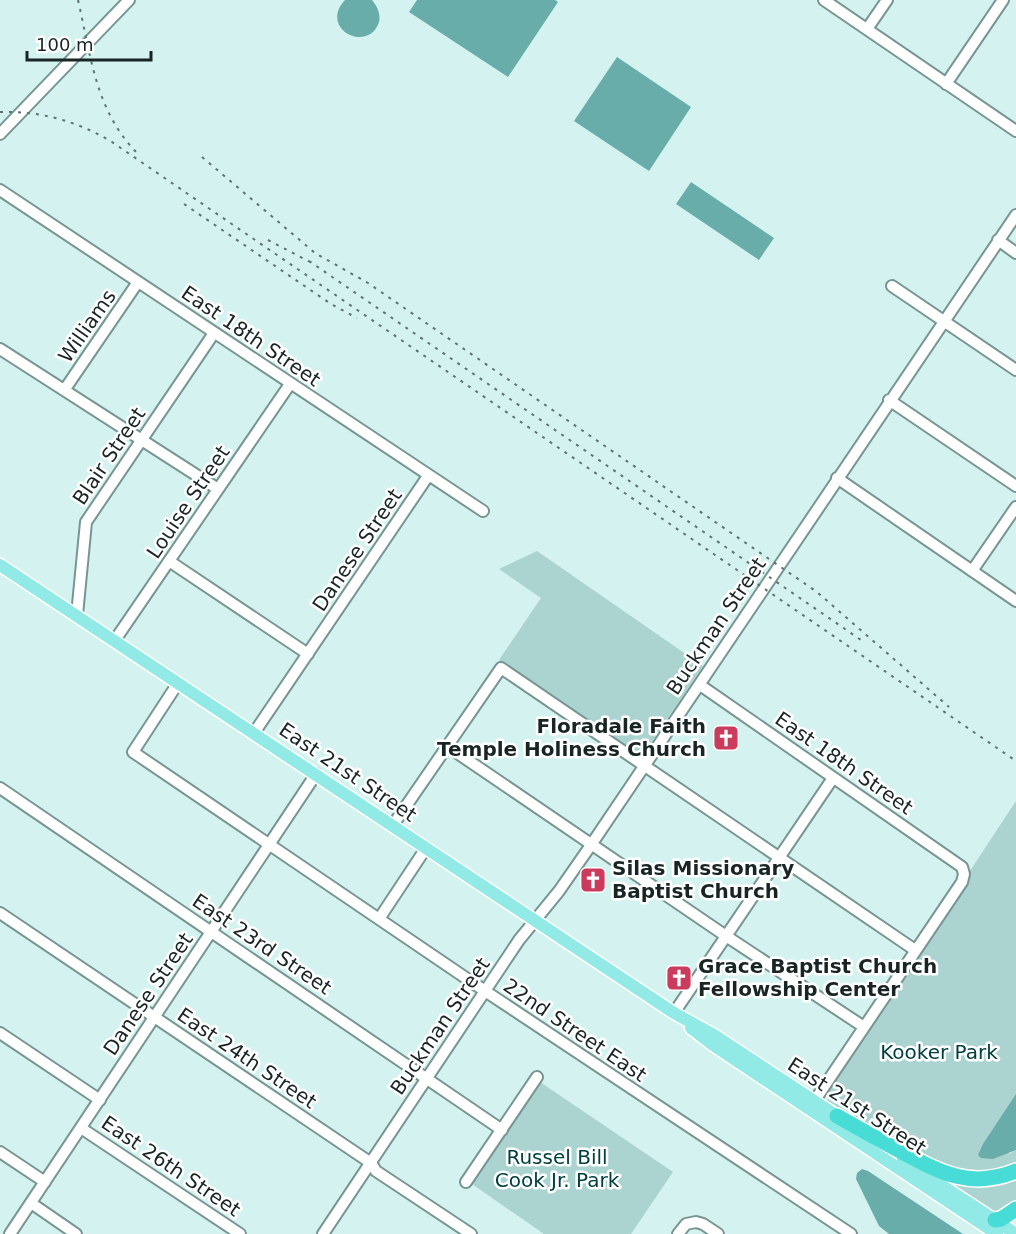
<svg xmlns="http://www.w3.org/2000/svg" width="1016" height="1234" font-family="'DejaVu Sans',sans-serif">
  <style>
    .green { fill: #abd3d0 }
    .water { fill: #69adaa }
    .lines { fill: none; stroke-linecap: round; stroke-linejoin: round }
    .minor-casing { stroke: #789593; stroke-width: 14 }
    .major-casing { stroke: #fff; stroke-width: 15 }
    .highway-casing { stroke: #fff; stroke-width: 18 }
    .minor { stroke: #fff; stroke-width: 10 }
    .major { stroke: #91eae6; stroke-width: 12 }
    .highway { stroke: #47dcd6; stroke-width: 15 }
    .rail { stroke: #5f7271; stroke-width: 2; stroke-dasharray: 3 6; stroke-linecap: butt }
    .labels { text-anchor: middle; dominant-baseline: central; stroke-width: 5; stroke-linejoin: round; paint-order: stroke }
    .street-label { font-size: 20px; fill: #192524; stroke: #fff }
    .poi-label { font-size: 20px; font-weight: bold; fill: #192524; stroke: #fff; text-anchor: start }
    .park-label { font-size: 20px; fill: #00413f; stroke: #fff }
  </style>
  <rect width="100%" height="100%" fill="#d4f3f0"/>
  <path class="green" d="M537,551L703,666L641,758L499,660L541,598L499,569Z
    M1016,801V1094L1002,1118L1009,1154L1016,1150V1164L989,1174L930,1162L828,1101L826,1095L827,1088Z
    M540,1082L673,1172L631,1234H544L472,1184Z
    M1016,1179V1204L997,1214L955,1186L957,1183L1005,1182Z"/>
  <path class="water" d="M345,0H372C377,6 381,14 379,22C369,54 318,29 345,0Z
    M417,0H555L558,2L508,77L409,12Z
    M617,57L691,107L649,171L574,121Z
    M691,182L774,238L759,260L676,204Z
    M1016,1094V1150L993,1159L981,1158L978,1155L983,1144Z
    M862,1169L868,1171L963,1234H889L879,1226L856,1179L857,1173Z"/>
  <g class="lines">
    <defs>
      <path id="minor" d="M824,0L1016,131
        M867,29L887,0
        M946,84L1003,0
        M0,134L129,0
        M0,190L483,511
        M998,240L1016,253
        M892,286L1016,370
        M0,349L218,489
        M65,389L138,282
        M889,400L1016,486
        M837,478L1016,601
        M169,561L308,654
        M972,571L1016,507
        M77,615L86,522L214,333
        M115,640L290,384
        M178,683L133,752L485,991L851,1234
        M700,685L962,867L964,874L962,882L811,1106
        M254,733L428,476
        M447,746L726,936L864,1027
        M0,788L502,1130
        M393,825L501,668L915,950
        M0,913L371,1163L376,1171L471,1234
        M379,919L426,848
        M674,1013L833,778
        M0,1033L100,1100
        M81,1128L240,1234
        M0,1152L45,1182
        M466,1182L537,1077
        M31,1203L76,1234
        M10,1234L316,774
        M323,1234L519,940L559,891L591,845L1016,215
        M678,1234L686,1224L696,1222L703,1224L718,1234"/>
      <path id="major" d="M0,565L674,1013L714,1035L843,1120
        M691,1028L713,1045L997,1234
        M903,1160L1016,1234"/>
      <path id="highway" d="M837,1116C858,1128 878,1139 898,1150C939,1172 970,1190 1016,1171
        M995,1220L1001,1219L1016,1209"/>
    </defs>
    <use href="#minor" class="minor-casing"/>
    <use href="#major" class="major-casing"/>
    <use href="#highway" class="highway-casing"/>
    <use href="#minor" class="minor"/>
    <use href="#major" class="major"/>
    <use href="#highway" class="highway"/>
    <path class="rail" d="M78,0C91,56 95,109 136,152
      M0,112C41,111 77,121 112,142L1016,761
      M202,157L315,253L368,283L817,592L949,707
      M184,204L331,304L357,318
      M268,240L316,265
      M309,261L861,640"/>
  </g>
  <defs>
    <symbol id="church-square" viewBox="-11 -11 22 22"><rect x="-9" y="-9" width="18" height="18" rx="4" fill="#ca3b5c" stroke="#fff"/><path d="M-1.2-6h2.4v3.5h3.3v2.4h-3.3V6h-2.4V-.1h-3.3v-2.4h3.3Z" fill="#fff"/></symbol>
  </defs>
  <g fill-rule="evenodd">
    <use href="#church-square" x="711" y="723" width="30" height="30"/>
    <use href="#church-square" x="578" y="865" width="30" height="30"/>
    <use href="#church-square" x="664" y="963" width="30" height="30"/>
  </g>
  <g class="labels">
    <g class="street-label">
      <text transform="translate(87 326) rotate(-55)">Williams</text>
      <text transform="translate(251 336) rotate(34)">East 18th Street</text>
      <text transform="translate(109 456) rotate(-56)">Blair Street</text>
      <text transform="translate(188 502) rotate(-56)">Louise Street</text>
      <text transform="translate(357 550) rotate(-56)">Danese Street</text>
      <text transform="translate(716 626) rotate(-56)">Buckman Street</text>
      <text transform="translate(844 763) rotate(35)">East 18th Street</text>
      <text transform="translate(348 772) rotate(34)">East 21st Street</text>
      <text transform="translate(262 944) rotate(34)">East 23rd Street</text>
      <text transform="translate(148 994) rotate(-56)">Danese Street</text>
      <text transform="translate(440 1026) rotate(-56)">Buckman Street</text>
      <text transform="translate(575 1030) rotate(34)">22nd Street East</text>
      <text transform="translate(247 1058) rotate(34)">East 24th Street</text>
      <text transform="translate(857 1106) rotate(33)">East 21st Street</text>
      <text transform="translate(171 1166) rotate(34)">East 26th Street</text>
    </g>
    <g class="poi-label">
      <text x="706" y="726" text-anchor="end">Floradale Faith<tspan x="706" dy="23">Temple Holiness Church</tspan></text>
      <text x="612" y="868">Silas Missionary<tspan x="612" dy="23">Baptist Church</tspan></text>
      <text x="698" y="966">Grace Baptist Church<tspan x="698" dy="23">Fellowship Center</tspan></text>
    </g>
    <g class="park-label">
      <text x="939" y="1052">Kooker Park</text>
      <text x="557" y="1157">Russel Bill<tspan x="557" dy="23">Cook Jr. Park</tspan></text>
    </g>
  </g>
  <path d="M27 51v9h124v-9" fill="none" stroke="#192524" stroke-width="3"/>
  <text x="36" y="51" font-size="18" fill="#192524" stroke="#ffffff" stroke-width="4.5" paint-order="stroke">100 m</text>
</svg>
